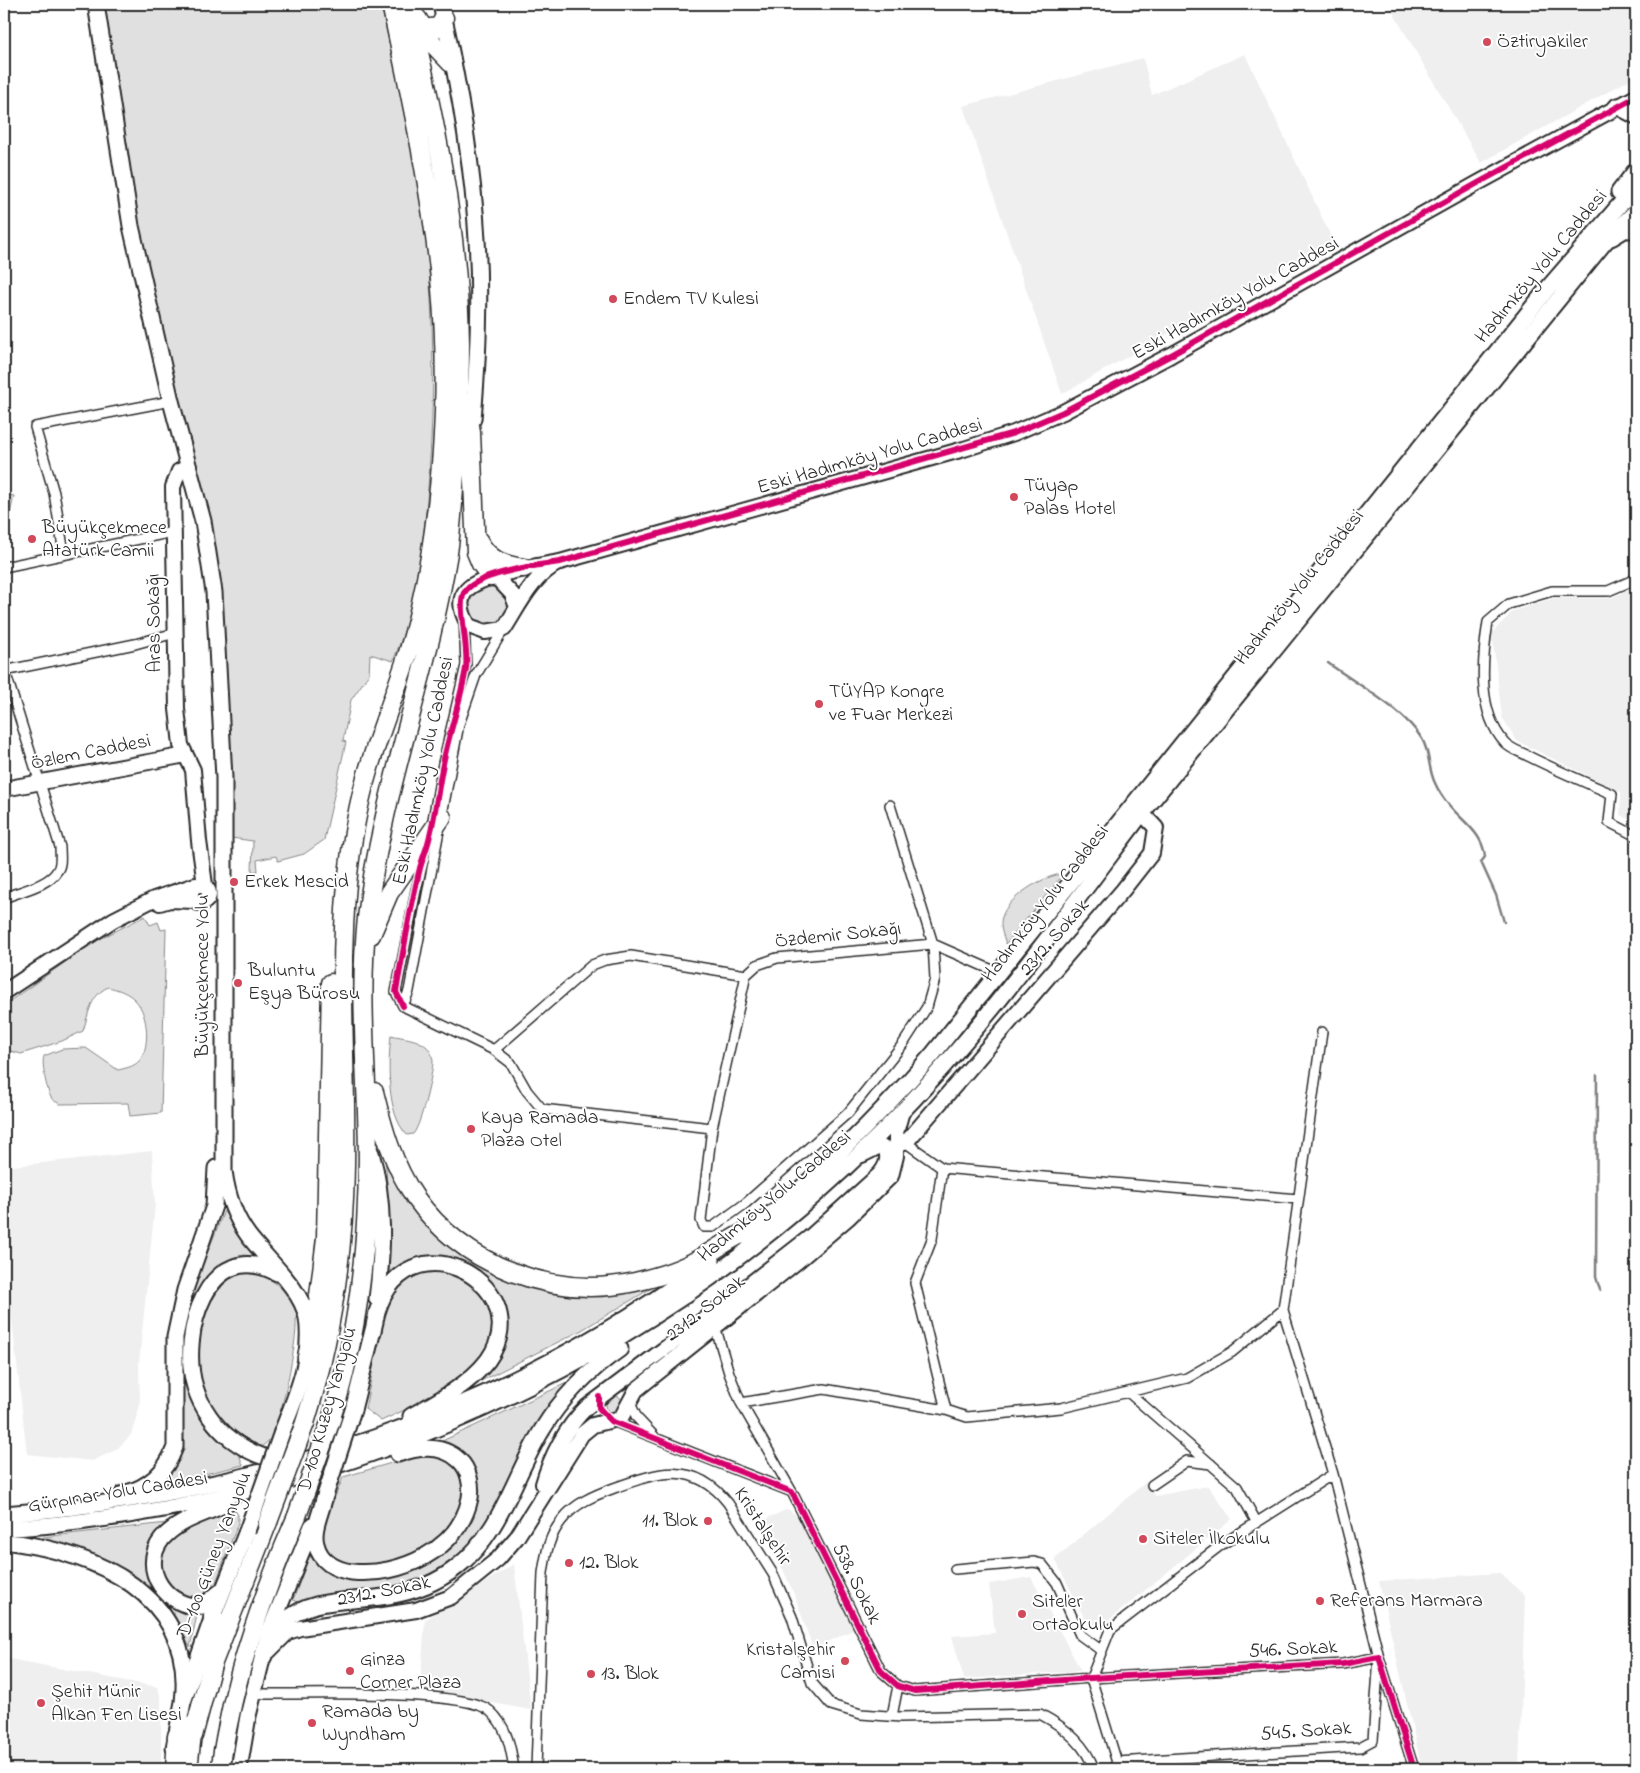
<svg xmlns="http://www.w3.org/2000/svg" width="1640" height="1773" font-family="'Indie Flower',sans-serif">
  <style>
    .built { fill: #efefef }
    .green { fill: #e0e0e0; stroke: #868686 }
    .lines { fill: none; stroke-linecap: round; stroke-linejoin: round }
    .stream { stroke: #7e7e7e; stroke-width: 2.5 }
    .street-casing { stroke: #2b2b2b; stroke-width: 12 }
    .secondary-casing { stroke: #2b2b2b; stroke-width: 18 }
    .primary-casing { stroke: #2b2b2b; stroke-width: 19 }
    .highway-casing { stroke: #2b2b2b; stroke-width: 21 }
    .street { stroke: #fff; stroke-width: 9 }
    .secondary { stroke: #fff; stroke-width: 14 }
    .primary { stroke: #fff; stroke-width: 15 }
    .highway { stroke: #fff; stroke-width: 18 }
    .primary-bridge-casing { stroke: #2b2b2b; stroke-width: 19; stroke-linecap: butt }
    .highway-bridge-casing { stroke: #2b2b2b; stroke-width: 21; stroke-linecap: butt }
    .primary-bridge { stroke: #fff; stroke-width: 15 }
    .highway-bridge { stroke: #fff; stroke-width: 18 }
    .cycleway-casing { stroke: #fff; stroke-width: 9 }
    .cycleway { stroke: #d6006c; stroke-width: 6 }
    .poi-dot { fill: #d1495b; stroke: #fff; stroke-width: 2 }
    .labels { text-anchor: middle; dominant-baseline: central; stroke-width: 4; stroke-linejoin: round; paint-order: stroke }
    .poi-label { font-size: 20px; fill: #2b2b2b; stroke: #fff; text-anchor: start }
    .street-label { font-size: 20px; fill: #2b2b2b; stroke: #fff }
  </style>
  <rect width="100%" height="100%" fill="#fff"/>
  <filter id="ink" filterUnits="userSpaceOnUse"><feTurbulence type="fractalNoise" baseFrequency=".02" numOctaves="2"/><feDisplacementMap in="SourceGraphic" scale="10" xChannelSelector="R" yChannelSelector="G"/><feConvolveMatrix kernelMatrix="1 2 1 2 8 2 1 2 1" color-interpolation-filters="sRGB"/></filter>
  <g filter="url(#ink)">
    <path class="built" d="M1388,4H1636V76L1481,163Z
      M1245,54L1334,243L1292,263L1062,394L963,106L1143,58L1152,95Z
      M1636,587V823L1620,815L1621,792L1517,741L1502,717L1492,633L1513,611L1554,598H1611Z
      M152,1151L155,1204L139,1363L140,1405L131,1435L116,1450L92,1461L27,1454L4,1248V1167Z
      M1147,1481L1155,1496L1208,1486L1232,1519L1103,1625H1088L1055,1559Z
      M788,1509L797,1516L855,1629L813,1649L795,1596L761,1521Z
      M514,1564L531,1710L420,1690L425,1620Z
      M1500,1573L1525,1596L1519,1769H1422L1379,1581Z
      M1031,1577L1081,1671L964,1679L952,1636L995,1633L989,1584Z
      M4,1658L158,1687L161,1700V1763L155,1769H4Z"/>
    <path class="green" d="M103,4H381C395,73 415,142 423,212C435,303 435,396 428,488C423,547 417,606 393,661L370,654L369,674L351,700L343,741L346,742L324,840L304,854L278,861L276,856L257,860L258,871L252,872L253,841L231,838L221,619L141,254Z
      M4,494L14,496L7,527L4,526Z
      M468 606a20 20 0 1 1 40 0a20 20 0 1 1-40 0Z
      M1061,874V877L1006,944C1003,936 999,925 1002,917C1008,897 1042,877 1061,874Z
      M145,916L150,925L158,922L161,930L166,929L161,1113L130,1116L128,1103L60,1104C59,1103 54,1101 53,1100C47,1095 41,1063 44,1056L62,1049L86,1048L118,1070C126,1068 134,1067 140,1060C151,1045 148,1010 133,998C126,992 117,989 108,987C90,996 89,1013 83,1031L62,1041L21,1054L4,1049V1005L94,942Z
      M391,1035C402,1038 418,1038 427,1047C431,1051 432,1055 433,1061C433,1073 421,1126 413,1134L407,1135C386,1113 388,1063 391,1035Z
      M385,1153L490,1270L655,1286L580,1331L471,1386L497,1354L487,1280L473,1269L457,1261L413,1263L389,1275L390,1230Z
      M224,1211L255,1256L242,1255L232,1258L214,1272L186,1376L238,1452L243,1465L166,1483L163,1477L167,1473L182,1329L195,1284Z
      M432,1269C443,1272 460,1273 469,1279C474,1282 478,1290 481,1294C509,1331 483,1357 457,1383L455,1381L422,1402L381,1421L365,1409L386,1303L404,1280Z
      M251,1270C276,1280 289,1292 299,1317L296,1319C298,1339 281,1423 270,1439C267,1443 262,1446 259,1449L222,1425L201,1390L197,1368L198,1336L203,1314L227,1274Z
      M571,1381C554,1410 537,1438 521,1466C495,1511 471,1560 420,1580C381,1596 337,1588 298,1602L293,1600L309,1557H314L326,1568L416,1567L477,1492L440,1442Z
      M606 1405a9 9 0 1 1 18 0a9 9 0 1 1-18 0Z
      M426,1453C444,1456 462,1462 465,1483C474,1557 332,1594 323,1543C320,1526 337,1494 343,1477Z
      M234,1509L238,1515V1523L214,1588C204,1598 193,1598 180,1592L178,1595C166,1582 151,1565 164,1545C168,1539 177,1534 183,1529L184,1531Z
      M167,1523C144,1546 141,1564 155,1594C114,1561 93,1554 43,1541V1537Z
      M162,1601L173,1607L197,1615L190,1647Z
      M4,1658L9,1659L4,1694Z"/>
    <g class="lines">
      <path class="stream" d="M1328,663C1355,683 1405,710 1422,739C1430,752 1428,769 1435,783C1438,790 1444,799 1449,805C1463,822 1483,833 1485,857L1481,862L1496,895L1504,922
        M1597,1075L1596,1277L1600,1290"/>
      <defs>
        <path id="street" d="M64,553L54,493L35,427L171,401
          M4,567L173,532
          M1636,579L1608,591H1552L1509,604L1488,622C1482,660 1477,712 1505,743C1510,749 1521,752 1528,756C1556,770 1584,782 1612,794L1609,822L1636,836
          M4,668L60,847C60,855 62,865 57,871C48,886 19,891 4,898
          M4,671L135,644L175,633
          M432,825L443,763L466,665L464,620
          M403,1006L494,1050L511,1063L527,1091L542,1109L712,1128L701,1220L704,1227H713L746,1203L848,1113L903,1044L927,1007L935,979L933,944L890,805
          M403,1006L396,992L416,890L426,850
          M403,1006L409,991L459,724L476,675L504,629
          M494,1050L592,965L605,960L631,956L746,975
          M712,1128L746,975L757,965L777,958L933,944L999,973
          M905,1142L942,1168L1298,1199
          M715,1326L729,1373L741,1403L792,1492
          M1128,1392L1237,1487L1257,1523
          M629,1401L637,1418L654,1436
          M741,1403L824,1389L946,1410L915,1283L932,1239L942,1168
          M946,1410L967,1417L1061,1408L1187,1378L1232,1352L1283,1310L1322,1032
          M612,1421L792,1492L881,1671L898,1686L915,1691L1091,1678L1343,1664L1379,1657L1414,1769
          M1152,1485L1187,1461L1211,1464
          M955,1569L1034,1562L1042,1564L1057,1583L1080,1635L1102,1651
          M1091,1678L1110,1630L1221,1545L1333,1474L1283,1310
          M1091,1678L1119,1769
          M253,1694C296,1695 463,1688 490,1711C507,1726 511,1748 514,1769
          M892,1716L898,1686
          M1117,1762L1360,1747L1373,1740L1379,1657L1333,1474
          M536,1769L543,1573C546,1553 549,1536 562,1520C575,1503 595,1495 614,1488C658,1472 694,1460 728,1503L773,1574L792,1617L812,1683L831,1705L861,1714L901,1717L1040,1714C1063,1726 1085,1743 1094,1769"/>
        <path id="secondary" d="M1612,238L1625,230L1636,231
          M189,467L179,471L173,487L177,709L181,745L193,770L199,841L205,885
          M560,562C532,576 520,604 504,629L485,632L469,626C448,591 473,582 502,574C521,569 540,565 560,562L964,449L1014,433L1063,412L1171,355L1478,183L1636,97
          M495,576L512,594L517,607
          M4,789L186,755
          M191 894a9 9 0 1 1 18 0a9 9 0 1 1-18 0Z
          M160,903L170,900L194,901
          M4,992L113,920L154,899L195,885
          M888,1150L909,1139L1123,890L1152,853L1156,828L1142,813
          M543,1484C551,1456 566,1427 587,1407L719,1308L810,1237L880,1174C886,1166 889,1160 886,1150L880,1146L862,1155
          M268,1652L288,1632L300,1628L416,1610L451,1597L498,1559L517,1537L582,1434L593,1425L621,1418L636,1390L799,1260L848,1218L891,1176L896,1156V1133L902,1111"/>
        <path id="primary" d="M96,4L131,226L171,401L203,521L214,592L224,778V1171C227,1194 234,1216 248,1235C265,1258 302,1289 307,1318C313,1358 296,1396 282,1432
          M441,4C458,81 473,161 477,240C481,300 478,360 473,419
          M1617,106L1636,116
          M1619,192L1636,170
          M371,1153C385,1200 383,1251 377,1299
          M743,1236C813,1183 875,1120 933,1054L1548,288L1636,186
          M277,1273C207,1235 179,1336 195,1387C201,1407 215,1427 231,1439C247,1451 264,1460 283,1460
          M373,1332C390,1204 544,1281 488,1360C470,1384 437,1402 411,1416
          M353,1410L375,1322
          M123,1494C149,1488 166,1472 175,1447V1337L185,1290L214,1206L216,1168
          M324,1499C321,1513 312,1530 316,1544C320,1561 335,1570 352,1572C399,1577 460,1550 470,1498C472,1485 469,1469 459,1460C442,1444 418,1447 398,1454
          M4,1514C257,1495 508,1413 712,1259
          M4,1529C317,1508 615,1381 845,1168C958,1064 1050,935 1142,813L1604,243L1636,211
          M4,1541C94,1552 196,1593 183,1702
          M220,1592L203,1606C168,1610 138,1569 162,1539C178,1520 205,1514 226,1504
          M263,1658C269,1646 274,1631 284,1622C311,1596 353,1603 388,1596C413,1592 437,1583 457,1567C501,1533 514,1476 542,1430C562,1397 588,1371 620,1349
          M174,1748L183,1702L213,1616L247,1531
          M239,1769L248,1716L268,1635L312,1526"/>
        <path id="highway" d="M417,18L434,45L451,63
          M423,29L439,27L444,18
          M467,403L471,433L476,552L481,564L491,577
          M478,540C488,560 503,565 524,568
          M371,935L389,893L442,817
          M374,1092C383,1129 393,1165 415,1197C464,1266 553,1300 635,1282C657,1277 681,1270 699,1259C717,1249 732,1237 752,1229
          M307,1357L316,1320L326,1238L331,983
          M332,1417C363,1318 371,1216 367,1112C365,1047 360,982 367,918C381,795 428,675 448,553C453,519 454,486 456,452C458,416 460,380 460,344C459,229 434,116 408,4
          M305,1423C331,1340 344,1253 345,1166C347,1072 338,978 347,884C351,846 357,807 368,771C384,717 407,667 419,612C442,514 450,389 441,289C432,193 411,98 391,4
          M209,1648L213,1634V1616
          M193,1736L212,1665L268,1522
          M175,1769L177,1736
          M188,1769L193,1725
          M221,1769C222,1748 228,1726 232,1705C247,1639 270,1578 297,1516"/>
      </defs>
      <use href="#street" class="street-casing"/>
      <use href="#secondary" class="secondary-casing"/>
      <use href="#primary" class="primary-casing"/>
      <use href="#highway" class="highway-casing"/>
      <use href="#street" class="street"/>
      <use href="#secondary" class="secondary"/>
      <use href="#primary" class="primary"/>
      <use href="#highway" class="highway"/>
      <defs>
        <path id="primary-bridge" d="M324,1499L353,1410
          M247,1531L282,1432"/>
        <path id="highway-bridge" d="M297,1516L332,1417
          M268,1522L305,1423"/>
      </defs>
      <use href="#primary-bridge" class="primary-bridge-casing"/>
      <use href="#highway-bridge" class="highway-bridge-casing"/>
      <use href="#primary-bridge" class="primary-bridge"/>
      <use href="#highway-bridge" class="highway-bridge"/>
      <defs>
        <path id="cycleway" d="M403,1006L396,992L398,980C405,943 411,904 420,868C423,857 428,846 430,835C436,811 438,787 443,764C449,732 461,700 466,668C469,647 457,606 464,593C475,573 538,565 560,562L1014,433L1063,412L1171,355L1478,183L1636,97
          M599,1397V1408L611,1421L792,1492L881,1671L898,1686L915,1691L1091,1678L1343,1664L1379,1657L1414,1769"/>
      </defs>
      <use href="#cycleway" class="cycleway-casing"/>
      <use href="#cycleway" class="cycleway"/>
    </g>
  </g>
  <g class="poi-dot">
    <circle cx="1487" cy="42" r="5"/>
    <circle cx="613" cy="299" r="5"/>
    <circle cx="1014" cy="497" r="5"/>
    <circle cx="32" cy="539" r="5"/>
    <circle cx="819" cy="704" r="5"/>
    <circle cx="234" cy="882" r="5"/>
    <circle cx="238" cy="983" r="5"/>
    <circle cx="471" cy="1129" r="5"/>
    <circle cx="708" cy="1521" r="5"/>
    <circle cx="1143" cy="1539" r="5"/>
    <circle cx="569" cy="1563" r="5"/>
    <circle cx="1320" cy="1601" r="5"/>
    <circle cx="1022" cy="1614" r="5"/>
    <circle cx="845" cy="1661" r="5"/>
    <circle cx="350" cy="1671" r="5"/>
    <circle cx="591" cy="1674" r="5"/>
    <circle cx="41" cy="1703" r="5"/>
    <circle cx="312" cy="1723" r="5"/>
  </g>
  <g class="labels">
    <g class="poi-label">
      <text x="1497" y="42">Öztiryakiler</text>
      <text x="623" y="299">Endem TV Kulesi</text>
      <text x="1024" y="486">Tüyap<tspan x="1024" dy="23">Palas Hotel</tspan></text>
      <text x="42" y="528">Büyükçekmece<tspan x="42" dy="23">Atatürk Camii</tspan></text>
      <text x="829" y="692">TÜYAP Kongre<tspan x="829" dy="23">ve Fuar Merkezi</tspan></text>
      <text x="244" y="882">Erkek Mescid</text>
      <text x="248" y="971">Buluntu<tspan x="248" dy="23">Eşya Bürosu</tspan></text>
      <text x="481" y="1118">Kaya Ramada<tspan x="481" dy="23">Plaza Otel</tspan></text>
      <text x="698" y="1521" text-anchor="end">11. Blok</text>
      <text x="1153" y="1539">Siteler İlkokulu</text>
      <text x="579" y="1563">12. Blok</text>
      <text x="1330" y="1601">Referans Marmara</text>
      <text x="1032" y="1602">Siteler<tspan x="1032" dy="23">Ortaokulu</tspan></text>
      <text x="835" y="1650" text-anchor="end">Kristalşehir<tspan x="835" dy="23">Camisi</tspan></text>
      <text x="360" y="1660">Ginza<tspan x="360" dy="23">Corner Plaza</tspan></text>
      <text x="601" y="1674">13. Blok</text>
      <text x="51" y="1692">Şehit Münir<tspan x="51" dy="23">Alkan Fen Lisesi</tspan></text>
      <text x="322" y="1712">Ramada by<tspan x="322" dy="23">Wyndham</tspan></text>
    </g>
    <g class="street-label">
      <text transform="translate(1542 267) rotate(-50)">Hadımköy Yolu Caddesi</text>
      <text transform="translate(1236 299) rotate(-29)">Eski Hadımköy Yolu Caddesi</text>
      <text transform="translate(870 457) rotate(-16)">Eski Hadımköy Yolu Caddesi</text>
      <text transform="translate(1300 588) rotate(-51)">Hadımköy Yolu Caddesi</text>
      <text transform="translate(155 623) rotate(-91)">Aras Sokağı</text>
      <text transform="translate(91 753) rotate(-11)">Özlem Caddesi</text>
      <text transform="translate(424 771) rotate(-78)">Eski Hadımköy Yolu Caddesi</text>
      <text transform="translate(1046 904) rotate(-52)">Hadımköy Yolu Caddesi</text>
      <text transform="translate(838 936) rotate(-6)">Özdemir Sokağı</text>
      <text transform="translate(1055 938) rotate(-49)">2312. Sokak</text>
      <text transform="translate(203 976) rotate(-90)">Büyükçekmece Yolu</text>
      <text transform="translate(775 1197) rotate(-40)">Hadımköy Yolu Caddesi</text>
      <text transform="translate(706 1309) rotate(-38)">2312. Sokak</text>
      <text transform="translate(328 1410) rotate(-74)">D-100 Kuzey Yanyolu</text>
      <text transform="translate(118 1493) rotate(-9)">Gürpınar Yolu Caddesi</text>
      <text transform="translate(762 1527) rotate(57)">Kristalşehir</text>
      <text transform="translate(215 1555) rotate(-69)">D-100 Güney Yanyolu</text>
      <text transform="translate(856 1584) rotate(64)">538. Sokak</text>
      <text transform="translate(384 1592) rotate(-11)">2312. Sokak</text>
      <text transform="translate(1293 1650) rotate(-3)">546. Sokak</text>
      <text transform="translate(1306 1732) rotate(-4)">545. Sokak</text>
    </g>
  </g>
  <rect width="1640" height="1773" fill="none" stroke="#fff" stroke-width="20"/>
  <rect x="10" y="10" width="1620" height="1753" fill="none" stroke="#2b2b2b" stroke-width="2" filter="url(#ink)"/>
</svg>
